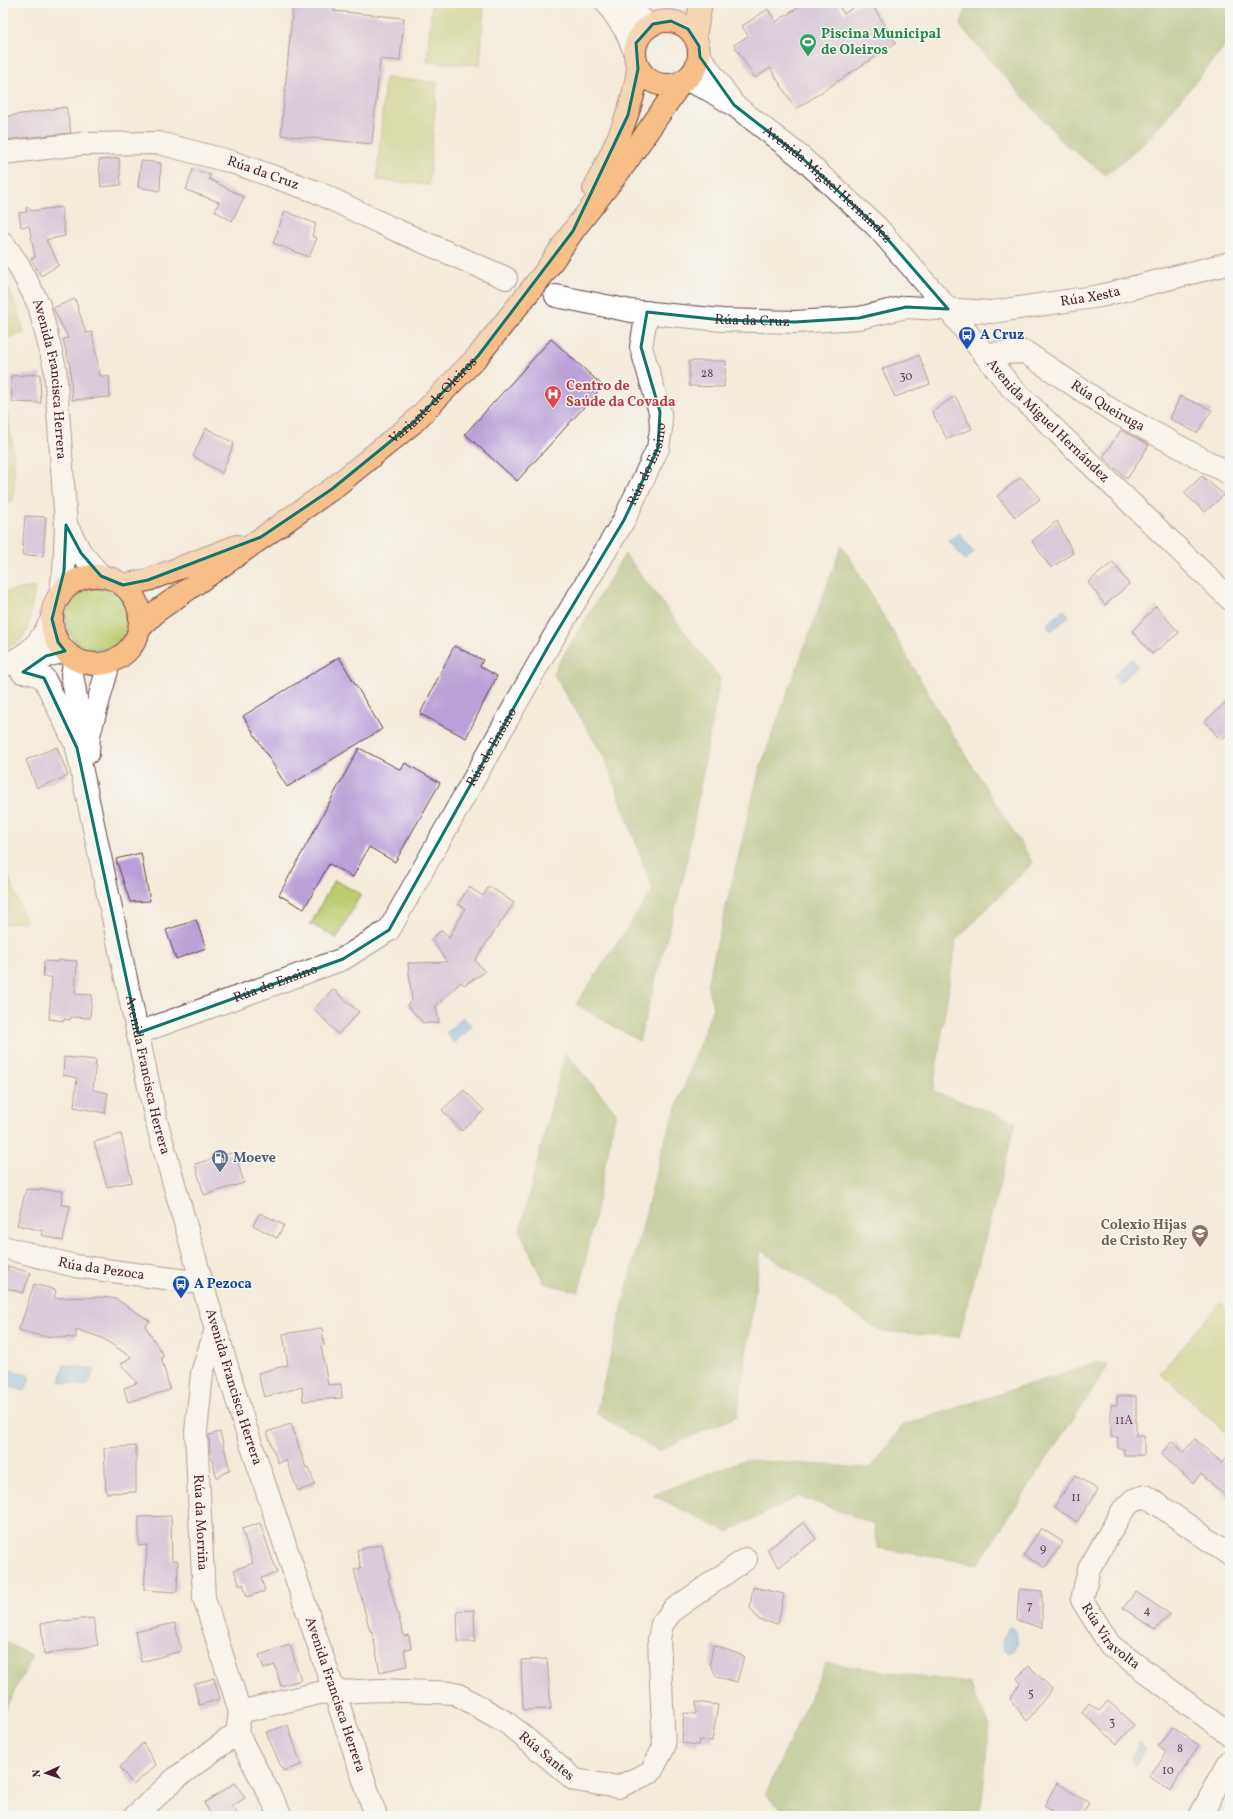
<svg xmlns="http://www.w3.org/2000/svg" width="1233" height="1819" font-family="Vollkorn,serif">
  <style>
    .green { fill: #bccc6f; stroke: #83764d }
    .forest { fill: #95b062; stroke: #706846 }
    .water { fill: #74b3e8; stroke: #5f698a }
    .building { fill: #b9a0d8 }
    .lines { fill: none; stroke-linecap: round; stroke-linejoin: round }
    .minor-casing { stroke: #643e45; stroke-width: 24 }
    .major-casing { stroke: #643e45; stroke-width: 24 }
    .minor { stroke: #fff; stroke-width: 22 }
    .major { stroke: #f7be87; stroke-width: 22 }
    .marked { fill: none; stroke: #0f766e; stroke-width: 3; stroke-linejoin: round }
    .labels { text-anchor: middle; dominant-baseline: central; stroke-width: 3; stroke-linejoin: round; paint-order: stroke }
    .number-label { font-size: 12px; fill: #663f56 }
    .leisure-label { font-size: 14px; font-weight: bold; fill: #27864d; stroke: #f6f6f2; text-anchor: start }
    .street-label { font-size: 14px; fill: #4a1f2b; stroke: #f6f6f2 }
    .transit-label { font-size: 14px; font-weight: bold; fill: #164399; stroke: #f6f6f2; text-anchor: start }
    .health-label { font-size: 14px; font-weight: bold; fill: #be3a42; stroke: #f6f6f2; text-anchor: start }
    .service-label { font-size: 14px; font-weight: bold; fill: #4e5e75; stroke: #f6f6f2; text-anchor: start }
    .education-label { font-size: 14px; font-weight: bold; fill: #785e54; stroke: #f6f6f2; text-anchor: end }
  </style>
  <rect width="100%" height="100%" fill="#f6f6f2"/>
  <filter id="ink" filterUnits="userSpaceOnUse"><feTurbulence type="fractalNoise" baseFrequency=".025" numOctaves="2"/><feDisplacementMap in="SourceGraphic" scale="8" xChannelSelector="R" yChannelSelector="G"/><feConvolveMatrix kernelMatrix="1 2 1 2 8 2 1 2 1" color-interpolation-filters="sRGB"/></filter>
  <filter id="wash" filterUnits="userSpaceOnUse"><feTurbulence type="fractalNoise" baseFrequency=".012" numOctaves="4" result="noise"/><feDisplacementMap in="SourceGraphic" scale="16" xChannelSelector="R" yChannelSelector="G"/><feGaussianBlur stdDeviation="0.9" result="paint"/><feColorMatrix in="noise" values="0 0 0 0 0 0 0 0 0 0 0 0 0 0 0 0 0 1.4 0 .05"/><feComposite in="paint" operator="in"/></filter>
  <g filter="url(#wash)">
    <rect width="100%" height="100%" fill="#f4ebdb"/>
    <path class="green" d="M432,3H484L480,65L427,62Z
      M385,78L437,82L429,185L377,180Z
      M3,277L17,308L24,333L3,339Z
      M3,395C11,429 17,466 13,501L3,502Z
      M35,587L27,631L21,640L3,650V592Z
      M66 619a31 31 0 1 1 62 0a31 31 0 1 1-62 0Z
      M3,861L25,921L3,924Z
      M334,880L361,894L337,938L311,924Z
      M1220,1303L1230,1312V1436L1160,1373Z"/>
    <path class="forest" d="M968,3H1230V40L1149,138L1106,175L1065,144L960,26Z
      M842,545L946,724L1033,863L956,940L933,1091L1016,1122L959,1337L880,1331L761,1250L737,1416L659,1451L596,1413L662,1148L713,1007L707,985L760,768Z
      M625,554L720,678L684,875L639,1041L576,1004L653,890L606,760L553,673Z
      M565,1053L616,1112L579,1292L544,1283L520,1231Z
      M1099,1362L1108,1366L978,1564L878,1548L874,1524L799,1496L727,1532L653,1495L744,1460L871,1468L903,1425Z
      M3,1640L32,1657L3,1714Z
      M826,1663L968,1683L989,1724L983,1795L979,1816H790L765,1795Z"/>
    <path class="water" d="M959,533L974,552L965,560L949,541Z
      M1063,609L1069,616L1051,631L1047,625Z
      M1132,658L1138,666L1119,683L1113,676Z
      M463,1017L472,1026L454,1043L446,1033Z
      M64,1365L95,1369L87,1386L60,1382Z
      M4,1368L31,1376L25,1391L3,1385Z
      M1009,1627L1014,1629L1018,1643L1014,1650L1008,1653L1002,1648L1003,1639Z
      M1140,1742L1145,1748L1135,1764L1130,1757Z"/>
    <g id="blocks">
      <path class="building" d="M293,3H335L334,11L404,18L400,61L380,59L372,144L281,135Z
        M805,3H837L844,14L860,3H871L896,43L796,109L770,68L755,78L734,45L748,36L742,26L768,9L776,22Z
        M66,107L71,133L3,140V117Z
        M119,158L121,185L101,187L99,160Z
        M141,161L161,163L160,191L138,187Z
        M193,169L210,175L209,179L244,197L232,221L215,211L219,202L186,190Z
        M29,207L31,211L61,207L65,236L46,240L59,265L41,276L31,259L35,257L29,226L21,227L19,213L27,212L26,208Z
        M285,211L316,224L312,236L317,238L309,257L273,243Z
        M75,299L86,333L92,332L100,376H109L110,397L72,400L70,366L63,339L68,338L53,308Z
        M551,339L603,386L517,481L465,434Z
        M919,355L930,384L895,397L882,369Z
        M689,361H726L724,387L689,386Z
        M40,374L41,403L12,402L11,376Z
        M955,396L972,429L947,439L932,412Z
        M1180,396L1212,410L1197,433L1170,419Z
        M206,428L234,443L222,473L193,456Z
        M1121,430L1149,445L1127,479L1103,457Z
        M1202,476L1224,495L1205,512L1184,493Z
        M1021,477L1040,499L1015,517L997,496Z
        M25,516L46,517L43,556L22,555Z
        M1057,521L1073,553L1051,568L1032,541Z
        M1113,562L1129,584L1105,605L1088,582Z
        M1156,606L1179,633L1152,654L1132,631Z
        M454,646L483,660L480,666L497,676L466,738L420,714Z
        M339,657L382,729L287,787L243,716Z
        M1230,699V732L1220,740L1205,721Z
        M57,747L68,776L37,788L26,760Z
        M359,748L401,770L405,763L440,783L395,862L369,847L353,877L329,864L304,909L279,895Z
        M141,853L150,901L130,902L116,859Z
        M489,886L514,903L475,960L485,972L464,985L461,982L436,1006L439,1023H423L407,1005L412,1000L408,963L447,962L431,939L442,930L449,938L465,908L458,904L469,887L483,896Z
        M196,920L206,948L176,959L166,930Z
        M59,960L77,961L75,994L92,995L90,1018L71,1017L70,1020L64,1019V1021L49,1019L52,977H43L44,961L58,962Z
        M333,989L359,1012L338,1034L314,1009Z
        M64,1057L96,1060L93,1090L108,1093L105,1113L74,1107L77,1078L63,1075Z
        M464,1090L484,1110L462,1131L442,1110Z
        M121,1134L132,1182L107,1187L94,1142Z
        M235,1152L244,1183L204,1195L195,1164Z
        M26,1189L63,1191L61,1205L70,1206L63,1241L42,1235L43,1231L17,1225Z
        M260,1213L284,1225L277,1238L253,1225Z
        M8,1266L31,1273L23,1293L3,1287Z
        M34,1284L56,1290L54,1298L103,1297L116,1299L150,1321L145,1326L164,1356L161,1357L170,1390L128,1402L124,1388L137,1383L121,1364L131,1357L102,1338L76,1329V1338L41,1336L19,1330Z
        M322,1328L324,1345L321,1346L328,1385L341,1384L342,1398L303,1401L302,1387L264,1397L258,1373L288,1365L283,1334Z
        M1117,1396H1136V1436H1144V1455H1124V1449L1118,1448V1437H1111V1405H1117Z
        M291,1424L306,1468L309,1467L315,1485L298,1491L286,1460L278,1463L267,1432Z
        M220,1432L230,1470L217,1478L210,1453L209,1435Z
        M1195,1439L1222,1463L1230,1454V1500L1201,1474L1193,1483L1161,1454L1172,1441L1183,1452Z
        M136,1446V1492L106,1493L104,1448Z
        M1075,1475L1098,1490L1077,1522L1054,1507Z
        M171,1516L172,1561H178L177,1592L144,1590L147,1545L139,1546V1517Z
        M804,1522L816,1539L779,1567L767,1550Z
        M260,1523L277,1573L261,1578L265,1591L247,1597L243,1584L240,1586L234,1570L253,1563L242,1529Z
        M1041,1528L1063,1542L1045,1568L1024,1555Z
        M382,1544L390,1578L388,1579L404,1636L409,1635L411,1649L404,1650L407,1666L380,1672L372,1631H370L354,1570L361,1568L357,1550Z
        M753,1587L784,1594L778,1624L759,1620L750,1608Z
        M1019,1589L1042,1591V1628L1017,1620Z
        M1136,1592L1170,1614L1155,1630L1123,1608Z
        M474,1610L475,1642H458L457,1611Z
        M93,1618L98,1645L44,1654L41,1623Z
        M175,1623L181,1651L141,1662L135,1632Z
        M290,1645L301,1680L281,1686L275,1665L264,1669L259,1655Z
        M713,1645L744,1656L737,1682L717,1677L710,1664Z
        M547,1659L551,1709L523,1710L521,1660Z
        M1029,1666L1052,1689L1027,1721L1010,1699L1020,1683L1017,1678Z
        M214,1678L220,1699L199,1705L194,1684Z
        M1108,1701L1134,1725L1117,1744L1082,1712L1089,1703L1099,1711Z
        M696,1702L718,1705L712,1741L699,1740L698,1745L682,1743L684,1713L696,1714Z
        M288,1725L301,1765L283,1771L266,1732Z
        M1172,1727L1199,1745L1170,1791L1149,1776L1167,1753L1158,1746Z
        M143,1743L156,1765L133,1785L120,1767Z
        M235,1783L245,1798L232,1806L239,1816H212L204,1803Z
        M1057,1783L1089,1803L1081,1816H1049L1052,1811L1044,1806Z"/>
    </g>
  </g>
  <g filter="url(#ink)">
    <use href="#blocks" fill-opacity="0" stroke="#643e45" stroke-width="1"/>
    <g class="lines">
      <defs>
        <g id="minor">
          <path d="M607,3L626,31L635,52"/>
          <path d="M621,3L641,18L648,27"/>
          <path d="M700,57L730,99"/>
          <path id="s1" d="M686,80L709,90L734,105L801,157L877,227L948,309L1011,387L1230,599"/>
          <path id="s2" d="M3,153L81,144L159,143L232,162L317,192L389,227L506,278"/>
          <path id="s3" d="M3,243L18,264L39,305L55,368L66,525L64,571L60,596"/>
          <path id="s4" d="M556,296L631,311L722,320L795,322L859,318L906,307L992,312L1100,296L1230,263"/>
          <path id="s5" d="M984,354L1025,352L1113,411L1230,474"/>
          <path d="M66,525L81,553L101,576"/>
          <path id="s6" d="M75,659L72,675L76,697L77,748L156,1120L202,1283L243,1420L376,1816"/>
          <path d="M3,666C30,654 39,645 52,619"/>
          <path d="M22,672L46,656L65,651"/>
          <path d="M23,672L32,673L44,678L73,739"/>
          <path d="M88,753L89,735L109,663"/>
          <path id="s7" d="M138,1033L343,959L389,930L549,645L624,520L658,448L661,429L660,412L641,347L647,312"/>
          <path id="s8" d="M3,1247L75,1266L202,1283"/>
          <path id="s9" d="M216,1329L202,1373L196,1432L204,1598L240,1712L237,1733L281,1816"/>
          <path id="s10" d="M1230,1555L1146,1496L1133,1500L1123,1510L1089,1569L1082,1600L1110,1645L1230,1735"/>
          <path id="s11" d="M240,1712L319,1693L380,1690L455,1693L507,1723L575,1780L618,1787L651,1772L664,1747L659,1639L662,1624L673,1610L746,1559"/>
          <path d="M135,1816L176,1778L237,1733"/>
          <path d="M1200,1816L1230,1761"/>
        </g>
        <g id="major">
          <circle cx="667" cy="53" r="32"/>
          <path d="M695,36L701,3"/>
          <path d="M594,189C613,150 633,112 638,69"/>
          <circle cx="96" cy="620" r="44"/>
          <path d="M123,585L148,580L237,546"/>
          <path id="s12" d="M140,628L157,611L332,489L413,423L478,356L545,272L573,231L625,164L681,83"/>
        </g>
      </defs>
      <use href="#minor" class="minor-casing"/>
      <use href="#major" class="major-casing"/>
      <use href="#minor" class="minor"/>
      <use href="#major" class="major"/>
    </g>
  </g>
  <path d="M0 0H1233V1819H0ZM671,21L688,29L699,46L700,57L734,105L801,157L877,227L948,309L906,307L859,318L795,322L722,320L647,312L641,347L660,412L658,448L624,520L549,645L389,930L343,959L138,1033L77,748L44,678L23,672L46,656L65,651L58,642L52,619L64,571L66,525L81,553L101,576L123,585L148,580L261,537L332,489L413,423L478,356L573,231L628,115L638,69L636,43L653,24Z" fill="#f4ebdb" fill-opacity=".55" fill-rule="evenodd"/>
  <path class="marked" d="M671,21L688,29L699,46L700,57L734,105L801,157L877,227L948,309L906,307L859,318L795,322L722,320L647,312L641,347L660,412L658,448L624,520L549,645L389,930L343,959L138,1033L77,748L44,678L23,672L46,656L65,651L58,642L52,619L64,571L66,525L81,553L101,576L123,585L148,580L261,537L332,489L413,423L478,356L573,231L628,115L638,69L636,43L653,24Z"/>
  <defs>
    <symbol id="stadium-pin" viewBox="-11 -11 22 30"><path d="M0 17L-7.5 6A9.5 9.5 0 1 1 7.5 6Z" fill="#2e9e5b" stroke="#f6f6f2"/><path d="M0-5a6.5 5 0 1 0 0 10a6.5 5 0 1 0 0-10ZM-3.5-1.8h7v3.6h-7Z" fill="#fff"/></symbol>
    <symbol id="bus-pin" viewBox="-11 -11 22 30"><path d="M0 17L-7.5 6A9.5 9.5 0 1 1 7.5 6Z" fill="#1a4fb4" stroke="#f6f6f2"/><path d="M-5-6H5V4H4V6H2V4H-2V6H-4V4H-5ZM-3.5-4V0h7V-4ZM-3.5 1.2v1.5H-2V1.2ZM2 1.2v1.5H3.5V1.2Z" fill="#fff"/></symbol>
    <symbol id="hospital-pin" viewBox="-11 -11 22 30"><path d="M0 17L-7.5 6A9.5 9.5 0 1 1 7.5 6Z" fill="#e0444e" stroke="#f6f6f2"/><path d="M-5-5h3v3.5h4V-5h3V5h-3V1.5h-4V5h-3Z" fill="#fff"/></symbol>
    <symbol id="fuel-pin" viewBox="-11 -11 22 30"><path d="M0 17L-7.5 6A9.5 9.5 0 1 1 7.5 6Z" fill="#5c6f8a" stroke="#f6f6f2"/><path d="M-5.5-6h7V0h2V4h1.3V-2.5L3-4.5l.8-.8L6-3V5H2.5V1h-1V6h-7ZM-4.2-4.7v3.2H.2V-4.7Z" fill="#fff"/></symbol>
    <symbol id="school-pin" viewBox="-11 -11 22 30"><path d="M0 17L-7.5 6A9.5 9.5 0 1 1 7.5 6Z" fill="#8d6e63" stroke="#f6f6f2"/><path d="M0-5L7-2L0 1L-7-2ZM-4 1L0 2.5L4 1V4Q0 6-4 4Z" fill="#fff"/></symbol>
  </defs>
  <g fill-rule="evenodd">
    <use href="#stadium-pin" x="798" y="32" width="20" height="27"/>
    <use href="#bus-pin" x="957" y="325" width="20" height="27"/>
    <use href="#hospital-pin" x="543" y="384" width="20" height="27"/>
    <use href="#fuel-pin" x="210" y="1148" width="20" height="27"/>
    <use href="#school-pin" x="1190" y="1223" width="20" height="27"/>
    <use href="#bus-pin" x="171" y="1274" width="20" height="27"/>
  </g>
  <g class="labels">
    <g class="number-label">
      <text x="707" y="374">28</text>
      <text x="906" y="377">30</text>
      <text x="1124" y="1421">11A</text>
      <text x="1076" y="1498">11</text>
      <text x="1043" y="1549">9</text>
      <text x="1030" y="1606">7</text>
      <text x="1147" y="1611">4</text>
      <text x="1031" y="1694">5</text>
      <text x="1112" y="1723">3</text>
      <text x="1180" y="1749">8</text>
      <text x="1168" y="1771">10</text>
    </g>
    <g class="leisure-label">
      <text x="821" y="34">Piscina Municipal<tspan x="821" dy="16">de Oleiros</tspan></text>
    </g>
    <g class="street-label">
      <text stroke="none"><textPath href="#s2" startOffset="265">Rúa da Cruz</textPath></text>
      <text stroke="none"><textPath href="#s1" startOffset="177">Avenida Miguel Hernández</textPath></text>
      <text stroke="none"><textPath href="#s4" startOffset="539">Rúa Xesta</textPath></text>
      <text stroke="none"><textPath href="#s4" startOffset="198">Rúa da Cruz</textPath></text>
      <text stroke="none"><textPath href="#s3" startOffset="147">Avenida Francisca Herrera</textPath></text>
      <text stroke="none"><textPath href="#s12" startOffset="372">Variante de Oleiros</textPath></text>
      <text stroke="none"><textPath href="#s5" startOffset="140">Rúa Queiruga</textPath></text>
      <text stroke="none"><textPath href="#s1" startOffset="501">Avenida Miguel Hernández</textPath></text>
      <text stroke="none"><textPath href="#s7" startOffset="806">Rúa do Ensino</textPath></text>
      <text stroke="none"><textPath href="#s7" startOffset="482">Rúa do Ensino</textPath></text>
      <text stroke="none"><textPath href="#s7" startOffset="146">Rúa do Ensino</textPath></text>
      <text stroke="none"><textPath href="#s6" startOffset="424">Avenida Francisca Herrera</textPath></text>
      <text stroke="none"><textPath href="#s8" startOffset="101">Rúa da Pezoca</textPath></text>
      <text stroke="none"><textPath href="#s6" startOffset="748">Avenida Francisca Herrera</textPath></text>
      <text stroke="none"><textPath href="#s9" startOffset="196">Rúa da Morriña</textPath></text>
      <text stroke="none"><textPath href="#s10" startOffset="277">Rúa Viravolta</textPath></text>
      <text stroke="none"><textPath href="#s6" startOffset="1072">Avenida Francisca Herrera</textPath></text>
      <text stroke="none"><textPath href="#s11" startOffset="329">Rúa Santes</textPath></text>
    </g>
    <g class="transit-label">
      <text x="980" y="335">A Cruz</text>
      <text x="194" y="1284">A Pezoca</text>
    </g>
    <g class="health-label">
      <text x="566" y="386">Centro de<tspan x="566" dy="16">Saúde da Covada</tspan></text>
    </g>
    <g class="service-label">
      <text x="233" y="1158">Moeve</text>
    </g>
    <g class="education-label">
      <text x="1187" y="1225">Colexio Hijas<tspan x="1187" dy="16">de Cristo Rey</tspan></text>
    </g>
  </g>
  <rect width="1233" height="1819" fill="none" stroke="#f6f6f2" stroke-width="16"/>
  <g transform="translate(46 1773) rotate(267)" stroke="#f6f6f2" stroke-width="3" paint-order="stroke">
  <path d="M0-3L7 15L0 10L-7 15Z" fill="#4a1f2b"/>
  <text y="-6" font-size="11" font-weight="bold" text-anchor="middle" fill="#4a1f2b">N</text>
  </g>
</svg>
